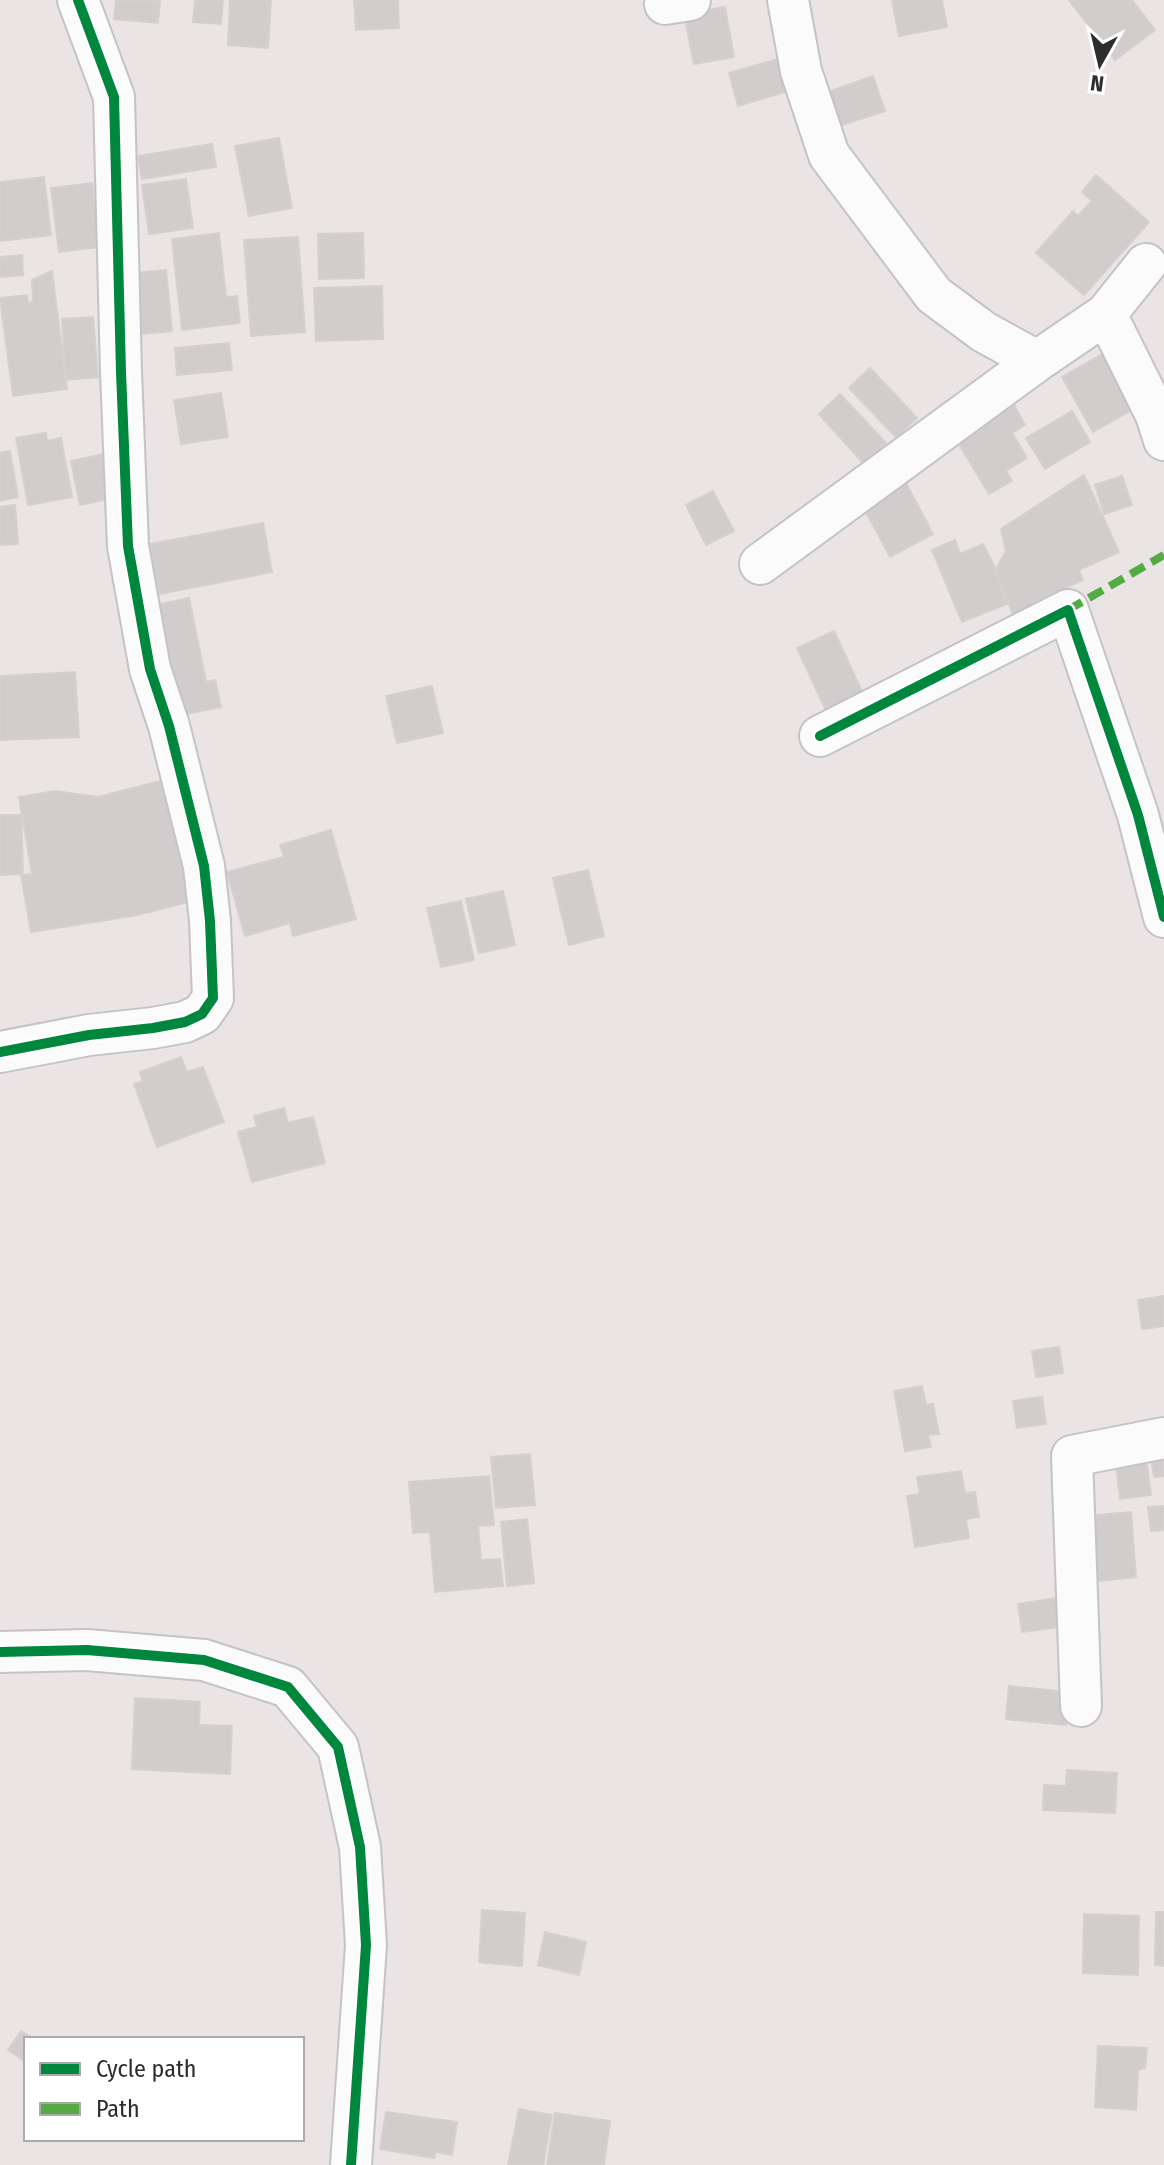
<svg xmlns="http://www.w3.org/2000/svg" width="1164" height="2165" font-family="'Fira Sans Condensed',sans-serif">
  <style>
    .building { fill: #d2cdcd; stroke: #d5d0d0; stroke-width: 2 }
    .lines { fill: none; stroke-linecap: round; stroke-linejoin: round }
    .minor-casing { stroke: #c4c3c5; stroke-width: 44 }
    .minor { stroke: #fcfbfb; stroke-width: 40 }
    .quiet { stroke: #54ab44; stroke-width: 8; stroke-dasharray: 16 8; stroke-linecap: butt }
    .cycleway-casing { stroke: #fff; stroke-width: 15 }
    .cycleway { stroke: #00873e; stroke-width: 10 }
  </style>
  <rect width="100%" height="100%" fill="#eae4e4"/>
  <path class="building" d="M116,0L160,1L158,23L114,19Z
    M195,0H223L221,24L193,22Z
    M230,0H271L268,48L228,45Z
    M354,0H398L399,28L356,30Z
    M892,0H942L947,27L899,36Z
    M1069,0H1132L1155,30L1115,60Z
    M725,7L734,57L694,64L684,14Z
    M789,56L798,88L738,106L729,73Z
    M873,76L885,111L824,131L813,97Z
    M279,138L292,208L249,216L235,146Z
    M212,144L216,167L142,179L138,156Z
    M1096,175L1149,222L1084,295L1036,253L1073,211L1078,216L1092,201L1082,192Z
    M44,177L51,235L0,241V182Z
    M186,179L193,228L149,234L142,185Z
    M92,183L100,247L59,252L51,188Z
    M219,233L226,297L237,296L240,323L182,330L172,239Z
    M363,233L364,278L319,279L318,234Z
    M298,237L305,332L251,336L244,240Z
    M22,255L23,275L0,277V257Z
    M166,270L172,331L142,334L135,273Z
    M52,271L67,389L13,396L0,298L27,295L28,304L33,301L32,280Z
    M382,286L383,339L316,341L314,288Z
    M93,317L98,377L66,380L62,319Z
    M229,343L232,370L177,375L175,348Z
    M1104,353L1135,408L1093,432L1062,377Z
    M870,368L917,418L896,437L849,388Z
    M221,393L228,437L181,444L174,400Z
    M840,394L886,443L864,464L819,414Z
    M1014,405L1025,425L1012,433L1027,458L1006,471L1012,481L989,494L956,439Z
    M1072,411L1090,442L1045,469L1026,438Z
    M46,433L47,441L61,438L72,497L28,505L16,438Z
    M10,451L18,497L0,501V453Z
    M104,454L113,498L80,505L71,461Z
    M1084,475L1119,552L1079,570L1083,580L1033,602L1042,621L1019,631L996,569L1006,551L1001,529Z
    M1122,476L1132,505L1104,514L1095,485Z
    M906,483L933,534L890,557L863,506Z
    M713,491L734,531L706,545L686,505Z
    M15,505L18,544L0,545V507Z
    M263,523L272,572L159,594L150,544Z
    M955,540L960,554L983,544L996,569L1007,604L962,622L932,550Z
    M189,598L206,682L215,680L221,707L171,717L147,607Z
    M834,631L865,698L828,715L797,648Z
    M75,672L79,737L0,740V676Z
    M432,686L443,733L397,743L386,696Z
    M176,777L207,897L138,915L31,932L21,875L32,874L19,797L55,791L98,797Z
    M0,815H21L23,874L0,875Z
    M331,830L356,919L293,936L290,923L245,936L227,872L284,857L280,845Z
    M588,870L604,936L569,945L553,878Z
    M503,891L515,945L479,953L466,899Z
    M461,901L474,960L441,967L427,908Z
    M181,1057L187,1072L203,1067L224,1122L157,1147L134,1084L143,1081L140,1072Z
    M284,1108L288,1123L313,1117L325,1163L252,1182L238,1132L257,1127L254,1116Z
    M1164,1296V1326L1142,1329L1138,1300Z
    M1059,1347L1063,1373L1036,1377L1032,1351Z
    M922,1386L926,1405L933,1404L939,1434L928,1435L931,1447L905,1451L894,1391Z
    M1042,1397L1046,1424L1017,1428L1013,1401Z
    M530,1454L535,1505L496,1508L491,1457Z
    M1164,1454V1476L1154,1477L1151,1456Z
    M1146,1459L1151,1495L1120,1499L1116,1463Z
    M961,1471L965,1493L975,1492L979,1517L966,1519L969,1538L915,1547L907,1496L920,1494L917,1477Z
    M489,1476L494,1525L478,1526L481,1560L500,1559L503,1586L435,1592L430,1532L413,1533L409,1482Z
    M1164,1506V1530L1151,1531L1148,1507Z
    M1131,1512L1136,1577L1080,1583L1075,1517Z
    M527,1519L534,1583L507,1586L501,1522Z
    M1058,1598L1062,1627L1022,1632L1018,1604Z
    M1009,1686L1069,1692L1066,1725L1006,1719Z
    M135,1698L200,1702L199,1725L232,1726L230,1774L132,1769Z
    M1067,1770L1117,1773L1115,1813L1043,1810L1044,1785L1066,1786Z
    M482,1910L525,1913L522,1966L479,1962Z
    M1156,1912H1164V1966L1155,1965Z
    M1084,1914L1139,1916L1138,1975L1083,1973Z
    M545,1932L586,1942L579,1975L538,1965Z
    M21,2031L33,2039H26V2062L8,2050Z
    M1098,2046L1147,2048L1145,2068L1138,2070L1136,2110L1095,2107Z
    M519,2109L552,2115L543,2165H508Z
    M386,2112L457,2122L452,2155L436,2152L434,2158L380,2149Z
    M555,2113L610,2121L604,2165H547Z"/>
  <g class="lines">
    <defs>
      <path id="minor" d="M666,0L665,4L690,0
        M788,0L801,71L829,155L934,295L984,332L1037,361
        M1106,314L1156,415L1164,440
        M760,564L1037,361L1106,314L1146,264
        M820,736L1068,610L1138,815L1164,917
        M0,1052L89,1035L153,1028L185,1022L202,1014L213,998L210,921L204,866L169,726L150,669L128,546L121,372L114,97L78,0
        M0,1652L87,1650L204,1660L288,1687L338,1747L360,1847L366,1945L351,2165
        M1081,1706L1072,1456L1164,1438"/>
    </defs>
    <use href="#minor" class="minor-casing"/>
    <use href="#minor" class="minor"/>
    <path class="quiet" d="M1068,610L1164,555"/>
    <defs>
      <path id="cycleway" d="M820,736L1068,610L1138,815L1164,917
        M0,1052L89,1035L153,1028L185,1022L202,1014L213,998L210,921L204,866L169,726L150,669L128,546L121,372L114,97L78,0
        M0,1652L87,1650L204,1660L288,1687L338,1747L360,1847L366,1945L351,2165"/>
    </defs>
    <use href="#cycleway" class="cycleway-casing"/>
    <use href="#cycleway" class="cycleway"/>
  </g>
  <rect x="24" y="2037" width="280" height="104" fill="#ffffff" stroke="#ababab" stroke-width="2"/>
  <rect x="40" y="2063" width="40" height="12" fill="#00873e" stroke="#ababab" stroke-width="2"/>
  <text x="96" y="2077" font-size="24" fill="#2d2d2d">Cycle path</text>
  <rect x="40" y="2103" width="40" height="12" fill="#54ab44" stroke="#ababab" stroke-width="2"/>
  <text x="96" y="2117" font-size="24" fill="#2d2d2d">Path</text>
  <g transform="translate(1100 64) rotate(188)" stroke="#ffffff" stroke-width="6" paint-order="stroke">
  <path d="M0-6L14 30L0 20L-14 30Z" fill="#2d2d2d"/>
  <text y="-12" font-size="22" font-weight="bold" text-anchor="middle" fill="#2d2d2d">N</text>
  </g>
</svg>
